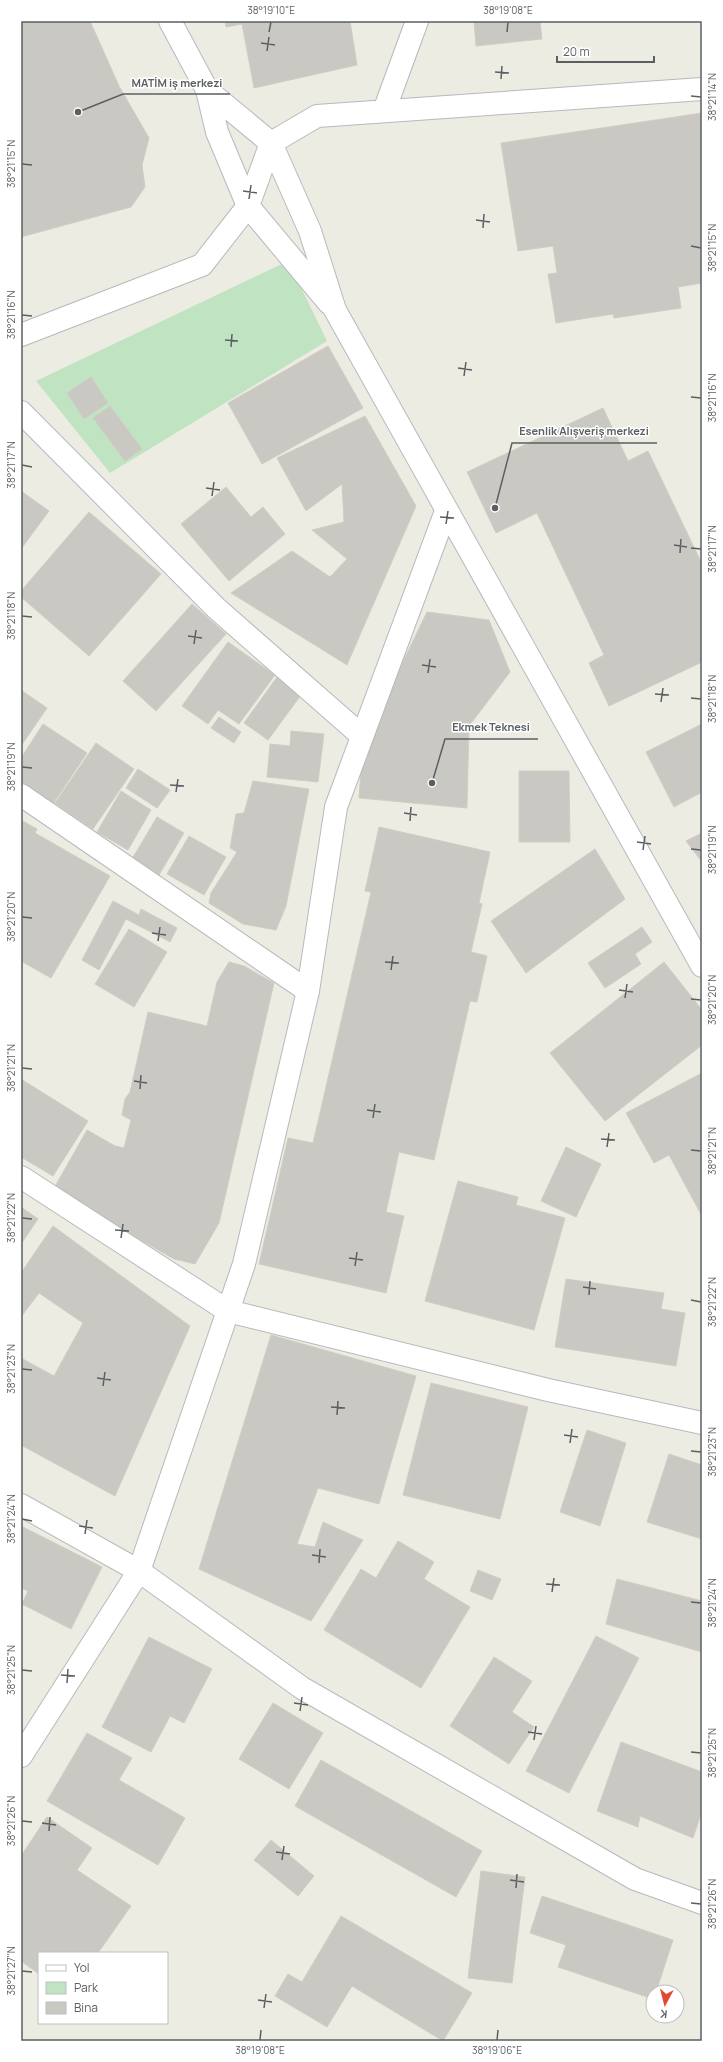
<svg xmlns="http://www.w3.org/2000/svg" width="723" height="2062" font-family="Manrope,sans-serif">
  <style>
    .green { fill: #c0e4c2 }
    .building { fill: #cac8c2; stroke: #d2cdc2 }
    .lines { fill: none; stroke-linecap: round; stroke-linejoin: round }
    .minor-casing { stroke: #b6b9bd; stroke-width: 24 }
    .tertiary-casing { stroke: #b6b9bd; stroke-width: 24 }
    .secondary-casing { stroke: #b7b9bf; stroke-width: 24 }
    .minor { stroke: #fff; stroke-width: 22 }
    .tertiary { stroke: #fff; stroke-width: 22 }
    .secondary { stroke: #fff; stroke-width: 22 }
    .ticks { fill: none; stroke: #5b5f63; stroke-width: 1.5 }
    .leader { fill: none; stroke: #5b5f63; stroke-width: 1.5 }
    .callout-dot { fill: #5b5f63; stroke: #fff; stroke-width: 1.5 }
    .callout-label { font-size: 11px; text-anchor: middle; font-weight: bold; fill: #5b5f63; stroke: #fff; stroke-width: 3; stroke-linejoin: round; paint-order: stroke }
    .neatline { fill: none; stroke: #5b5f63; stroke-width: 1.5 }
    .ticks-label { font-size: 10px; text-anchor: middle; fill: #5b5f63 }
  </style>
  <rect width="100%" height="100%" fill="#edece3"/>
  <path class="green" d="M288,261L327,341L110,473L36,381Z"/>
  <path class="building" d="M21,21H90L119,86L149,138L142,165L145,187L131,207L21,237Z
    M225,21H350L357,65L254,88L242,24L226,27Z
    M474,21H540L542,39L476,46Z
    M702,113V283L678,287L681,308L614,318L613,314L556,323L548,274L557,273L553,246L518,251L501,143Z
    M328,346L363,408L262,464L228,403Z
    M91,377L108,403L84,419L67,393Z
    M110,406L142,449L125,461L93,418Z
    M603,408L628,461L648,451L702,564V662L609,706L589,663L604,655L537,513L496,533L467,472Z
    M365,416L416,506L347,665L231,593L292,551L330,577L347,559L312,530L344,522L342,484L306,511L277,458Z
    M226,487L251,517L263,507L285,534L229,581L181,524Z
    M21,491L49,511L21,549Z
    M89,512L161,574L89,656L21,597V591Z
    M192,604L226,634L156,711L123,681Z
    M427,612L489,620L510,672L469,726L467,808L359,798L361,770L367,759L369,740L379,711Z
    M228,642L275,675L239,724L218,710L208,724L182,706Z
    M277,677L301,695L268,740L244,723Z
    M21,690L47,708L21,746Z
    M219,717L241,732L234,743L211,728Z
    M43,724L87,753L51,807L21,787V758Z
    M702,724V792L674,807L646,752Z
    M291,731L324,734L318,782L267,777L270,744L290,746Z
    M96,743L134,769L93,829L55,803Z
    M138,769L170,790L157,808L126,788Z
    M519,771H569L570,842H519Z
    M253,781L309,789L286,906L276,930L243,924L209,903L211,893L237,852L230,848L236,814L244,813Z
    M121,791L151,810L128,850L97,832Z
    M157,817L184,833L159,875L132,859Z
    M21,820L37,829L35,833L110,876L51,978L21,961Z
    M379,827L490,852L479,903L482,904L471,952L487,956L477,1002L470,1001L434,1160L399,1152L386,1212L404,1216L386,1293L259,1264L288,1138L313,1143L371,892L365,891Z
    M702,833V862L686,841Z
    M189,836L226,857L204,895L167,874Z
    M595,849L625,899L526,973L491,921Z
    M113,901L139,915L141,909L177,928L170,942L126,919L99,970L82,960Z
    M642,927L652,942L635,954L641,964L605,988L588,963Z
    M129,929L167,952L134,1007L95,984Z
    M229,962L244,966L274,983L219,1223L195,1264L174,1259L53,1190L87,1130L115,1146L124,1148L131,1120L122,1115L125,1099L130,1092L148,1012L207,1026L217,982Z
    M664,962L702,1010V1045L605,1121L550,1053Z
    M702,1073V1216L669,1155L654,1163L626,1113Z
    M21,1079L88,1121L53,1176L21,1157Z
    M566,1147L601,1164L576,1217L541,1201Z
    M458,1181L518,1197L516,1205L565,1218L534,1330L425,1301Z
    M21,1207L38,1219L21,1244Z
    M53,1226L190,1326L115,1496L21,1445V1358L54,1376L83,1323L39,1293L21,1317V1273Z
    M566,1279L664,1293L661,1309L685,1313L676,1366L555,1347Z
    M271,1335L416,1376L379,1504L318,1488L297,1544L315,1547L323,1522L363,1540L311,1621L199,1569Z
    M431,1383L528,1407L500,1519L403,1495Z
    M587,1430L626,1443L600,1526L560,1512Z
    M669,1454L702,1465V1539L647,1522Z
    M21,1526L102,1567L71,1629L22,1604L28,1591L21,1588Z
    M398,1541L434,1562L424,1579L470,1607L421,1688L324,1630L361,1569L376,1578Z
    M478,1570L501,1579L492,1600L470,1591Z
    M617,1579L702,1601V1652L606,1624Z
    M596,1636L639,1658L569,1793L526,1771Z
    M149,1637L212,1669L184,1723L170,1716L151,1752L102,1727Z
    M494,1657L532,1681L512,1712L534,1727L509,1764L450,1726Z
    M273,1703L323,1733L289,1789L239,1759Z
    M87,1733L132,1758L119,1780L185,1818L158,1865L47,1801Z
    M621,1742L702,1772V1811L693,1838L640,1816L638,1827L597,1811Z
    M321,1760L482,1851L456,1897L295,1806Z
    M47,1817L92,1848L77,1870L131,1906L98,1953H39V1974L21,1961V1856Z
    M271,1840L314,1876L298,1896L254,1860Z
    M481,1871L525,1877L512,1983L468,1978Z
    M542,1896L673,1940L656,1992H653V1999L558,1967L566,1945L530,1933Z
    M341,1916L472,1993L443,2041L352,1986L327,2027L275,1996L288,1974L302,1982Z"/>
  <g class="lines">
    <defs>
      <path id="minor" d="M384,111L417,21
        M21,335L202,265L248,206L271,143L317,116L702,89
        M21,412L216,608L362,736
        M21,795L308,991
        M21,1177L228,1311L548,1390L702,1423
        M21,1505L139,1571L302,1688L635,1879L702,1903"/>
      <path id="tertiary" d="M21,1756L139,1571L244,1264L308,991L336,807L446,511"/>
      <path id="secondary" d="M170,21L207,90L217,132L248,206L329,303
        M207,90L271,143L310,231L335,310L702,966"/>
    </defs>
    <use href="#minor" class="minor-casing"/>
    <use href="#tertiary" class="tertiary-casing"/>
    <use href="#secondary" class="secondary-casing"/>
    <use href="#minor" class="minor"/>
    <use href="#tertiary" class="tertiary"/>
    <use href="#secondary" class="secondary"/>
  </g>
  <path class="ticks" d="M269,32L271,22M507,32L508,22M261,43L275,45M267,51L269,37M495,72L509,73M501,79L502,66M691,96L701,97M22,164L32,165M243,191L257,193M249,199L251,185M476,220L490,222M483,228L484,214M691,246L701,248M22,315L32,316M225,340L238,341M231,347L232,334M458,368L472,370M464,376L466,362M691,397L701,398M22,465L32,467M206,488L220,490M212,496L214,482M440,517L454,518M446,524L448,511M674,545L687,547M691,548L701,549M680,553L681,539M22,616L32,617M188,636L202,638M194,644L196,630M422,665L436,667M428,673L430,659M655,694L669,695M691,698L701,699M661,702L663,688M22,767L32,768M170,785L184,786M176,792L178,779M404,813L417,815M410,821L411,807M637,842L651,844M691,849L701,850M643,850L645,836M22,917L32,918M152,933L166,935M158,941L160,927M385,962L399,963M391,970L393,956M619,990L633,992M625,998L627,984M691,999L701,1000M22,1068L32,1069M134,1081L147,1083M140,1089L141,1075M367,1110L381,1112M373,1118L375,1104M601,1139L615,1140M607,1147L609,1133M691,1150L701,1151M22,1218L32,1219M115,1230L129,1231M121,1238L123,1224M349,1258L363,1260M355,1266L357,1252M583,1287L596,1289M589,1295L590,1281M691,1300L701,1302M22,1369L32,1370M97,1378L111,1380M103,1386L105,1372M331,1407L345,1408M337,1415L338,1401M564,1435L578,1437M570,1443L572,1429M691,1451L701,1452M22,1519L32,1521M79,1526L93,1528M85,1534L87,1520M312,1555L326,1557M319,1563L320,1549M546,1584L560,1585M552,1592L554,1578M691,1602L701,1603M22,1670L32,1671M61,1675L75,1676M67,1683L68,1669M294,1703L308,1705M300,1711L302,1697M528,1732L542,1734M534,1740L536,1726M691,1752L701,1753M22,1821L32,1822M42,1823L56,1825M49,1831L50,1817M276,1852L290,1854M282,1860L284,1846M510,1880L524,1882M516,1888L517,1874M691,1903L701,1904M22,1971L32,1972M258,2000L272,2002M264,2008L266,1994M260,2040L261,2030M497,2040L498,2030"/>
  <path class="leader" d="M78 112L123 94H230M495 508L512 443H657M432 783L445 739H538"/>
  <g class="callout-dot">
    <circle cx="78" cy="112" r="4"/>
    <circle cx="495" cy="508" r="4"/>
    <circle cx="432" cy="783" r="4"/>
  </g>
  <g class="callout-label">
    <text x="177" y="87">MATİM iş merkezi</text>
    <text x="584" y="435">Esenlik Alışveriş merkezi</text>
    <text x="491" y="731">Ekmek Teknesi</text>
  </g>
  <rect width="723" height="2062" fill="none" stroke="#ffffff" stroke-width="44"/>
  <rect x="38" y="1952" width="130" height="72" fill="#ffffff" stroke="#bdbfc1"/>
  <rect x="46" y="1965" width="20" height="6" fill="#ffffff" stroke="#bdbfc1"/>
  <text x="74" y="1972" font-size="12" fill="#5b5f63">Yol</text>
  <rect x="46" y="1982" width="20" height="12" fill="#c0e4c2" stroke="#bdbfc1"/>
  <text x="74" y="1992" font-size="12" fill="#5b5f63">Park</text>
  <rect x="46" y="2002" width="20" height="12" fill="#cac8c2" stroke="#bdbfc1"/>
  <text x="74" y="2012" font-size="12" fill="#5b5f63">Bina</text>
  <g transform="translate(665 2004) rotate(187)"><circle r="19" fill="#ffffff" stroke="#bdbfc1"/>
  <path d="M0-3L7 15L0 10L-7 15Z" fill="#e34834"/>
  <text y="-6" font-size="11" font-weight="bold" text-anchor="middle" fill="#5b5f63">K</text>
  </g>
  <path d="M557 56v6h97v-6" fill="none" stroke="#5b5f63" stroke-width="2"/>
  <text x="563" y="56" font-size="12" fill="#5b5f63" stroke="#ffffff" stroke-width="3" paint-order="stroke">20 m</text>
  <rect x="22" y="22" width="679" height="2018" class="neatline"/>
  <g class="ticks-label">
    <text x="271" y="14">38°19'10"E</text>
    <text x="508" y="14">38°19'08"E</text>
    <text transform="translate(712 97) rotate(-90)" y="4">38°21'14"N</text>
    <text transform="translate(11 164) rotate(-90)" y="4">38°21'15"N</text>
    <text transform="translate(712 248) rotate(-90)" y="4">38°21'15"N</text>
    <text transform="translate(11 315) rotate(-90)" y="4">38°21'16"N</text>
    <text transform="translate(712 398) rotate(-90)" y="4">38°21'16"N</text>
    <text transform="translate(11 465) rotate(-90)" y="4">38°21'17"N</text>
    <text transform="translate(712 549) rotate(-90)" y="4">38°21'17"N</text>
    <text transform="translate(11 616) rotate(-90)" y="4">38°21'18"N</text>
    <text transform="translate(712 699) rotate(-90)" y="4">38°21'18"N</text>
    <text transform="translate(11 767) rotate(-90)" y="4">38°21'19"N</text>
    <text transform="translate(712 850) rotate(-90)" y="4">38°21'19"N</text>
    <text transform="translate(11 917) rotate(-90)" y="4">38°21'20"N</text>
    <text transform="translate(712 1000) rotate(-90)" y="4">38°21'20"N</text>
    <text transform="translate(11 1068) rotate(-90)" y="4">38°21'21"N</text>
    <text transform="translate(712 1151) rotate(-90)" y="4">38°21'21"N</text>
    <text transform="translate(11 1218) rotate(-90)" y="4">38°21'22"N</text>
    <text transform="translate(712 1302) rotate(-90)" y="4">38°21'22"N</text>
    <text transform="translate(11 1369) rotate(-90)" y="4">38°21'23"N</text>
    <text transform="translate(712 1452) rotate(-90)" y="4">38°21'23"N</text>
    <text transform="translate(11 1519) rotate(-90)" y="4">38°21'24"N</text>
    <text transform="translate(712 1603) rotate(-90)" y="4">38°21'24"N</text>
    <text transform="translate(11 1670) rotate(-90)" y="4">38°21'25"N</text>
    <text transform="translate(712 1753) rotate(-90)" y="4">38°21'25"N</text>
    <text transform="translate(11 1821) rotate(-90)" y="4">38°21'26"N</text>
    <text transform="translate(712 1904) rotate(-90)" y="4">38°21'26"N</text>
    <text transform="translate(11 1971) rotate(-90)" y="4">38°21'27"N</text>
    <text x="260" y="2054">38°19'08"E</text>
    <text x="497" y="2054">38°19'06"E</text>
  </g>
</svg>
